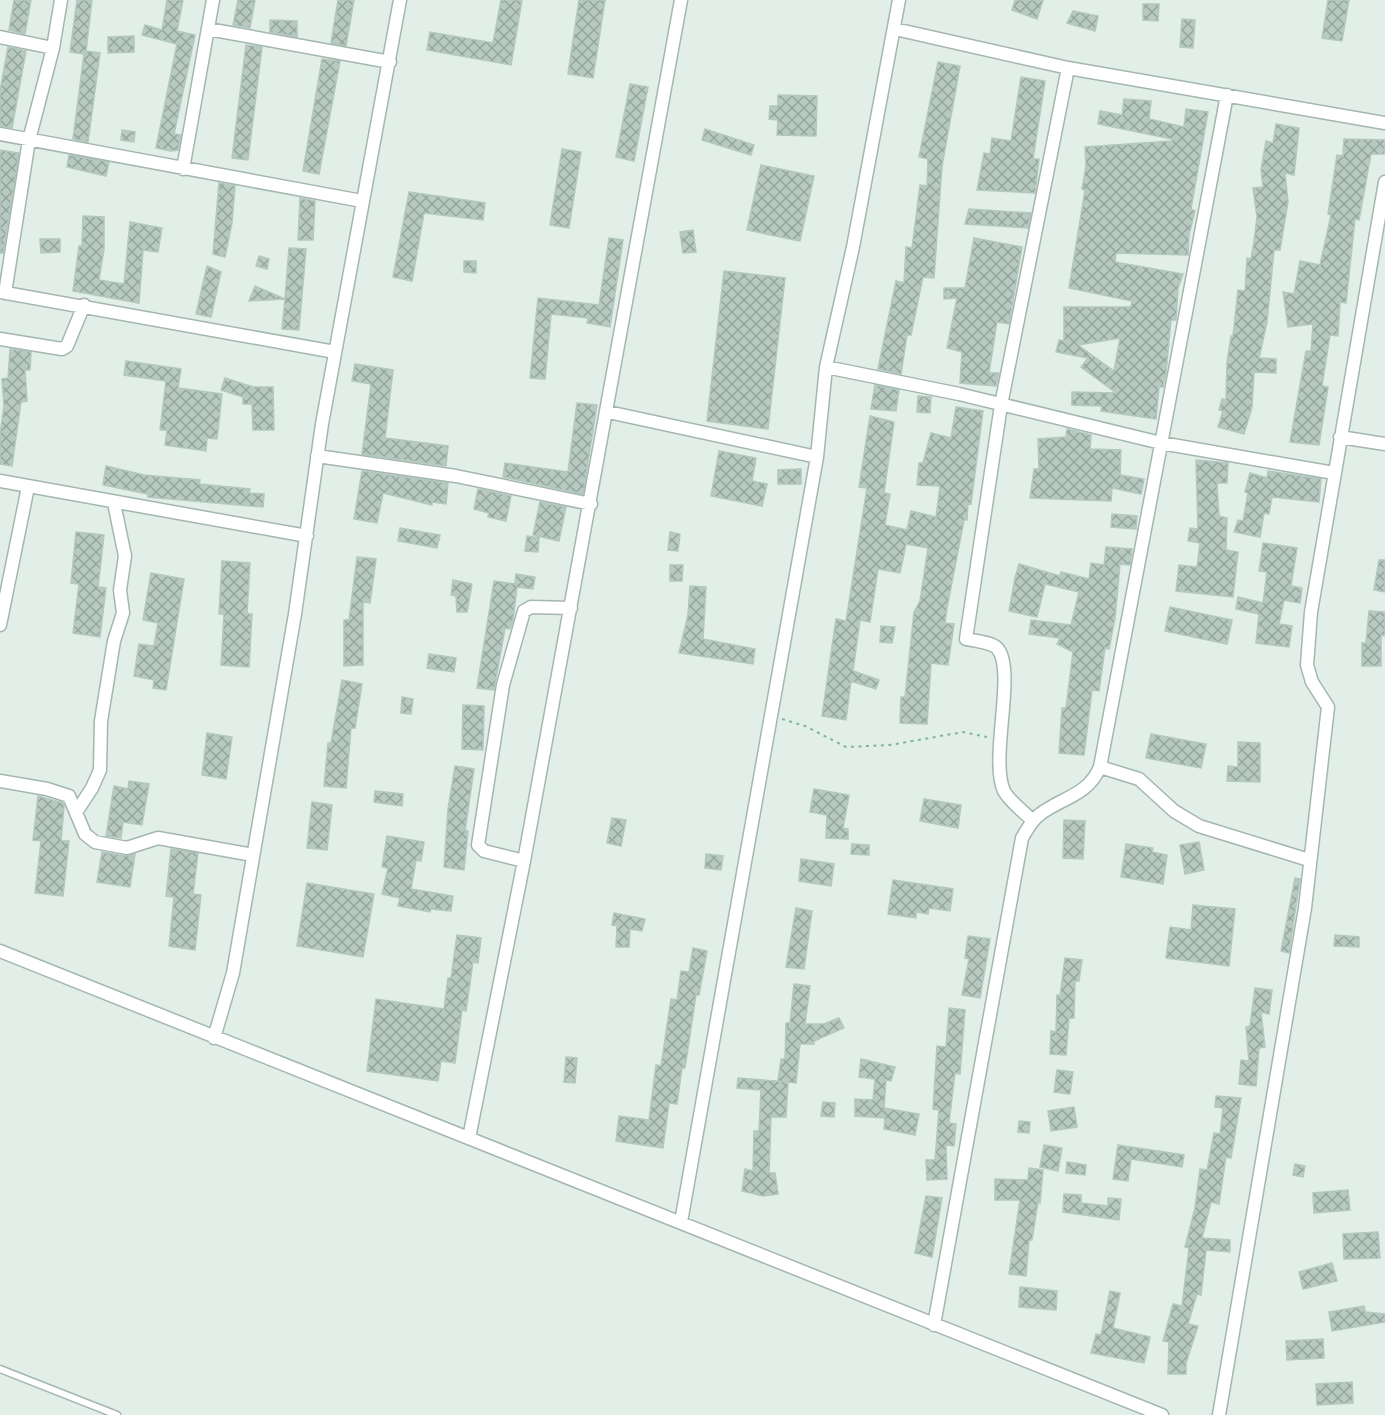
<svg xmlns="http://www.w3.org/2000/svg" width="1385" height="1415" font-family="'PT Sans',sans-serif">
  <style>
    .building { fill: url(#building-cross-hatch); stroke: #b3c8be; stroke-width: 1.5; fill-rule: evenodd }
    .lines { fill: none; stroke-linecap: round; stroke-linejoin: round }
    .service-casing { stroke: #a4b7af; stroke-width: 9 }
    .minor-casing { stroke: #a4b7af; stroke-width: 15 }
    .path { stroke: #7eb5a0; stroke-width: 2; stroke-dasharray: 3 4.5; stroke-linecap: butt }
    .service { stroke: #fff; stroke-width: 6 }
    .minor { stroke: #fff; stroke-width: 12 }
  </style>
  <defs>
    <pattern id="building-cross-hatch" width="8" height="8" patternUnits="userSpaceOnUse" patternTransform="scale(1.5)"><rect width="8" height="8" fill="#b7c9c0"/><path d="M0 0l8 8M0 8l8-8" fill="none" stroke="#94a59d"/></pattern>
  </defs>
  <rect width="100%" height="100%" fill="#e2eee8"/>
  <path class="building" d="M14,0H31L25,34L9,30Z
    M77,0H92L86,51L100,53L88,142L73,139L84,54L70,52Z
    M167,0H183L177,31L195,35L174,134L181,135L178,150L171,151L156,148L177,44L142,35L145,25L162,30Z
    M238,0H255L250,28L233,25Z
    M338,0H354L346,46L331,43Z
    M501,0H522L511,65L427,50L430,32L493,43Z
    M579,0H605L593,78L568,74Z
    M1015,0H1043L1037,19L1012,10Z
    M1328,0H1349L1342,41L1322,38Z
    M1143,4H1159L1158,21L1143,20Z
    M1073,11L1098,16L1095,31L1067,23Z
    M1182,19L1195,20L1193,48L1180,47Z
    M270,20L297,21V37L270,32Z
    M134,36V52L108,53V37Z
    M246,45L262,47L248,160L232,158Z
    M8,47L26,51L12,128L0,126V91Z
    M322,59L340,61L319,174L303,171Z
    M938,62L960,66L942,166L934,278L923,277L911,335H907L901,374L878,369L896,281L904,283L906,247L912,248L920,185L927,186L928,159L919,157Z
    M1021,77L1045,81L1033,159H1039L1035,193L977,190L984,153L990,154L992,138L1011,141Z
    M630,84L648,87L634,161L616,157Z
    M778,95L817,96L816,136L777,135L778,120L769,119L770,106H778Z
    M1124,99L1151,101L1149,119L1184,127L1186,109L1208,112L1191,209L1195,211L1189,235L1188,255L1116,253L1115,262L1183,274L1178,288L1176,320H1171L1166,373L1163,387H1159L1156,419L1101,411L1102,406L1072,405V392L1116,393L1081,367L1088,358L1056,352L1059,340L1064,341V307H1131L1132,301L1069,288L1085,190L1082,189L1086,166L1085,147L1172,141V139L1098,124L1100,111L1122,115ZM1120,338L1114,371L1078,345Z
    M1276,124L1299,128L1294,175L1285,173L1288,202L1280,250H1274L1267,322L1259,358L1276,359V373L1254,372L1252,407L1244,434L1218,427L1223,411L1219,410L1222,399L1226,400L1227,363L1231,336H1233L1238,290L1245,291L1247,258L1251,259L1254,241L1257,217L1253,188L1263,187L1261,170L1266,141L1273,143Z
    M705,129L754,145L751,155L702,140Z
    M122,130L135,132L134,142L121,140Z
    M1344,139L1385,140L1384,154H1371L1359,220L1355,219L1346,303L1340,302L1338,336L1330,335L1322,386L1328,387L1319,445L1290,442L1306,351H1311L1313,324L1288,327L1283,292L1294,294L1300,261L1320,265L1331,215L1328,214L1337,155L1343,156Z
    M562,149L581,152L569,228L550,225Z
    M0,150L19,153L3,253H0Z
    M69,155L109,162L106,176L67,167Z
    M761,165L814,176L800,241L747,230Z
    M219,183L235,186L232,223L225,257L213,254Z
    M409,192L485,203L483,220L424,213L412,281L393,277Z
    M300,198L315,201L313,240H298Z
    M969,209L1031,213L1028,228L965,224Z
    M83,216L104,217V249L99,280L124,284L130,222L162,228L158,252L143,250L139,303L73,291L79,246H82Z
    M693,230L696,252L683,253L680,232Z
    M609,238L623,240L610,327L587,323L588,318L551,314L545,379L530,378L538,298L599,305Z
    M974,238L1022,247L1009,324L997,322L989,373H999L996,386L960,383L962,352L947,348L957,298L944,299V288H965Z
    M40,239H60V252L41,253Z
    M289,248L306,249L299,330L282,329L285,299L249,301L255,286L285,299Z
    M259,256L269,259L267,269L256,266Z
    M464,261H476V273L464,272Z
    M207,266L221,272L211,317L196,314Z
    M724,271L785,278L768,429L707,421Z
    M10,349L31,352L30,370H25L27,401L21,402L12,466L0,464V435L4,406L2,379L8,378Z
    M126,361L181,369L178,388L222,394L217,439L207,438L206,451L165,445L167,430H160L166,381L124,375Z
    M355,364L393,370L385,438L448,446L446,466L362,454L371,384L352,381Z
    M225,378L253,387H273L274,430H253L252,404H243V397L221,390Z
    M875,385L899,390L896,411L871,409Z
    M918,396L931,397L930,413L917,412Z
    M577,403L597,405L583,494L503,477L505,463L568,472Z
    M956,407L983,411L971,504L968,503L967,520H964L947,608L945,623L954,624L948,665L931,663L927,724L900,723L901,697H905L914,612L920,601L928,548L906,544L900,573L878,569L870,622L860,620L853,671L879,680L876,689L851,681L846,720L822,716L836,619L846,621L867,488L859,487L870,416L894,422L884,493L890,494L885,525L907,530L911,511L936,517L940,486L917,485L919,463H923L931,433L951,438Z
    M1067,429L1091,435L1090,449L1121,450L1120,475L1144,479L1141,494L1112,488L1111,501L1030,498L1034,469H1039L1038,439L1066,437Z
    M719,451L756,458L752,481L767,484L762,506L711,496Z
    M1196,460L1228,463L1227,483H1217L1219,516L1227,518L1226,550L1238,552L1233,597L1176,591L1179,565L1197,567L1200,543L1188,541L1190,528L1198,529Z
    M106,466L144,475L200,480L199,484L250,489L249,493L264,494L263,507L148,497V494L103,485Z
    M801,469V484H778V470Z
    M362,471L448,483L446,504L432,502V505L383,493L377,523L354,519Z
    M1268,471L1321,479L1319,502L1272,497L1269,514L1264,513L1260,537L1234,532L1238,520L1243,521L1248,493L1245,492L1250,473L1267,478Z
    M478,489L511,496L506,521L488,517L489,513L474,509Z
    M540,502L566,507L559,541L533,535Z
    M1112,514L1137,516L1136,529L1111,527Z
    M400,528L440,535L437,548L398,541Z
    M76,532L104,535L98,587L106,588L100,637L73,633L79,584L71,583Z
    M670,532L680,534L678,551L668,550Z
    M527,536L539,538L538,552L525,551Z
    M1263,543L1297,548L1291,586L1302,588L1300,603L1284,600L1279,624L1292,626L1289,647L1256,643L1259,614L1236,609L1238,597L1263,603L1267,572L1259,571Z
    M1106,547L1132,549L1130,565L1120,564L1115,618L1109,649L1105,648L1099,691L1092,690L1084,755L1059,753L1062,708H1066L1073,652L1057,644L1060,638L1029,634L1031,620L1071,625L1079,592L1045,584L1037,617L1009,611L1015,578L1019,564L1060,576L1061,572L1089,579L1091,563L1104,565Z
    M357,557L376,559L370,603L363,602V665L344,666V620H349Z
    M1379,560H1385V592L1374,590Z
    M222,561L250,563L247,614H252L249,667L221,665L224,614H219Z
    M670,565H683L682,581H670Z
    M151,573L184,579L166,690L153,688L154,680L134,676L139,644L154,646L158,623L143,620Z
    M516,574L535,577L533,589L517,587L513,620L510,629L505,628L494,690L477,688L494,581L515,584Z
    M453,580L472,584L467,612H457L456,596L451,595Z
    M690,586L706,587L703,639L755,649L753,664L679,653L688,615Z
    M1170,607L1232,620L1227,644L1165,631Z
    M1369,611L1385,612V636L1381,635V666H1362V643H1366Z
    M881,626L895,627L892,643L880,642Z
    M429,654L456,658L454,672L427,668Z
    M342,680L362,684L355,728H351L346,788L324,786L328,743H331Z
    M402,697L413,699L411,714L401,713Z
    M463,705L484,706L483,750L462,749Z
    M207,733L232,737L226,779L202,775Z
    M1151,734L1206,744L1201,768L1146,758Z
    M1238,742L1260,743V782L1227,781L1228,766L1238,767Z
    M455,766L474,769L465,831H468L464,870L444,867L448,809Z
    M129,781L149,784L142,825L123,822L121,838L106,836L114,786L128,789Z
    M814,789L849,795L843,828L848,829V839L826,838L827,815L810,812Z
    M375,791L403,794L402,806L374,802Z
    M38,796L63,803L64,806L61,841H69L63,896L35,893L41,841L33,840Z
    M924,799L961,805L958,828L920,821Z
    M312,802L332,805L327,850L307,848Z
    M612,818L626,820L621,846L607,843Z
    M1064,820L1085,821L1083,859L1063,858Z
    M387,836L424,842L421,861L416,860L411,889L453,896L451,911L431,909L430,912L398,906L400,898L382,894L388,868L382,867Z
    M1199,842L1204,870L1185,874L1180,845Z
    M852,844L869,845V855L851,854Z
    M1126,844L1153,848L1152,852L1167,855L1163,884L1121,877Z
    M171,849L198,853L193,894L201,895L195,950L169,946L174,897L166,896Z
    M102,852L125,856L135,854L130,887L97,882Z
    M706,854L723,856L721,870L705,868Z
    M801,859L834,864L831,886L799,881Z
    M1295,878L1300,879L1289,953L1281,951Z
    M893,880L953,889L950,911L929,908L928,914L916,912V918L888,914Z
    M307,883L374,894L363,957L297,946Z
    M1193,905L1235,909L1229,966L1166,958L1170,927L1191,930Z
    M796,908L812,911L804,969L786,967Z
    M614,913L645,919L642,931L630,929L629,947H616L617,926L612,925Z
    M457,935L481,938L478,963L473,962L466,1011L462,1010L455,1063L441,1061L438,1081L367,1071L376,999L444,1009L448,978H451Z
    M1335,935L1359,937V947L1334,946Z
    M968,936L990,939L980,998L962,995L969,959L965,958Z
    M693,948L707,951L699,995H696L685,1068H682L677,1104L669,1103L663,1148L616,1141L619,1116L649,1120L656,1065L661,1066L671,999L677,1000L681,971L689,972Z
    M1065,958L1082,960L1079,981H1075L1074,1018H1069L1066,1055L1050,1054L1051,1031L1056,1032L1057,995L1060,996Z
    M794,984L810,986L805,1024H824L839,1018L844,1028L814,1041V1044H800L796,1083L778,1081L781,1059H785L786,1023H790Z
    M1255,988L1272,990L1269,1014L1261,1012L1265,1047L1259,1048L1256,1086L1239,1084L1241,1060L1249,1061L1246,1027L1250,1026Z
    M949,1008L965,1010L960,1074L955,1073L949,1123L956,1124L954,1146L946,1145L947,1179L927,1180L926,1160H935L939,1110L933,1109L937,1046L946,1047Z
    M566,1057L577,1058L575,1083L564,1082Z
    M861,1059L895,1067L891,1081L886,1080L884,1108L919,1114L915,1135L884,1129L885,1118L855,1116V1099L873,1100L875,1079L859,1077Z
    M1057,1070L1073,1072L1070,1094L1054,1092Z
    M738,1078L788,1082L786,1117H771L769,1173H775L778,1194L763,1196L742,1191L745,1169L753,1171L754,1131H759L761,1090L737,1088Z
    M1216,1096L1241,1098L1231,1158L1226,1157L1219,1204L1211,1202L1202,1238L1230,1240V1252L1206,1250L1201,1295L1197,1294L1188,1324L1198,1326L1186,1363V1374H1168L1169,1342L1163,1341L1173,1304L1182,1306L1189,1248L1185,1247L1195,1208L1200,1169L1207,1170L1214,1133L1220,1134L1223,1108L1215,1107Z
    M823,1102L835,1103L834,1117L821,1116Z
    M1074,1107L1077,1127L1051,1131L1048,1111Z
    M1019,1121L1030,1122L1029,1133L1018,1132Z
    M1044,1145L1062,1148L1058,1171L1040,1167Z
    M1118,1145L1184,1155L1182,1167L1131,1159L1128,1181L1113,1179Z
    M1067,1162L1086,1165L1085,1175L1066,1173Z
    M1295,1164L1305,1166L1303,1177L1293,1175Z
    M1029,1168L1043,1170L1040,1203L1038,1202L1032,1240H1029L1026,1276L1009,1274L1020,1200H995V1179L1028,1180Z
    M1348,1190L1350,1210L1314,1213L1313,1193Z
    M1064,1194L1081,1195V1203L1108,1206V1198L1121,1199L1119,1220L1063,1212Z
    M926,1196L942,1198L932,1257L915,1253Z
    M1378,1232L1380,1258L1344,1259L1343,1234Z
    M1332,1263L1337,1281L1303,1289L1299,1272Z
    M1020,1287L1057,1291L1056,1310L1019,1307Z
    M1110,1291L1120,1293L1113,1328L1150,1337L1144,1363L1091,1353L1096,1334L1101,1335Z
    M1364,1306L1365,1312L1385,1314V1322L1332,1331L1329,1312Z
    M1323,1339L1324,1358L1287,1360L1286,1341Z
    M1352,1382L1353,1403L1317,1405L1316,1384Z"/>
  <g class="lines">
    <defs>
      <path id="service" d="M0,1369L117,1415"/>
      <path id="minor" d="M208,29L390,62
        M895,29L1068,68L1385,123
        M0,37L53,48
        M0,134L362,201
        M183,169L213,0
        M0,292L335,352
        M5,293L29,140L53,48L61,0
        M0,339L62,349L67,346L84,305
        M826,367L959,394L1161,443L1334,473
        M608,412L817,457
        M1340,437L1385,444
        M317,456L456,476L591,504
        M0,481L307,536
        M0,625L28,487
        M1100,767L1139,779L1174,811L1199,826L1309,860
        M0,781L47,789L69,796L85,834L95,842L127,848L158,838L253,855
        M77,811L92,788L100,770L101,721L114,641L123,613L120,590L125,556L114,503
        M1033,821C1024,812 1010,802 1004,791C989,759 1017,669 997,648C991,642 975,641 966,639L1001,405L1068,68
        M524,861L484,851L478,845L503,685L524,611L531,607L571,608
        M0,951L1162,1415
        M214,1038L233,973L295,614L322,424L400,0
        M469,1138L524,861L681,0
        M681,1222L817,457L826,367L853,247L899,0
        M934,1325L1022,838C1027,830 1031,821 1039,815C1060,798 1088,796 1100,767L1227,95
        M1219,1415L1305,908L1328,707L1312,682L1307,665L1311,612L1385,182"/>
    </defs>
    <use href="#service" class="service-casing"/>
    <use href="#minor" class="minor-casing"/>
    <path class="path" d="M782,719L805,726L846,747L890,745L963,732L987,737"/>
    <use href="#service" class="service"/>
    <use href="#minor" class="minor"/>
  </g>
</svg>
